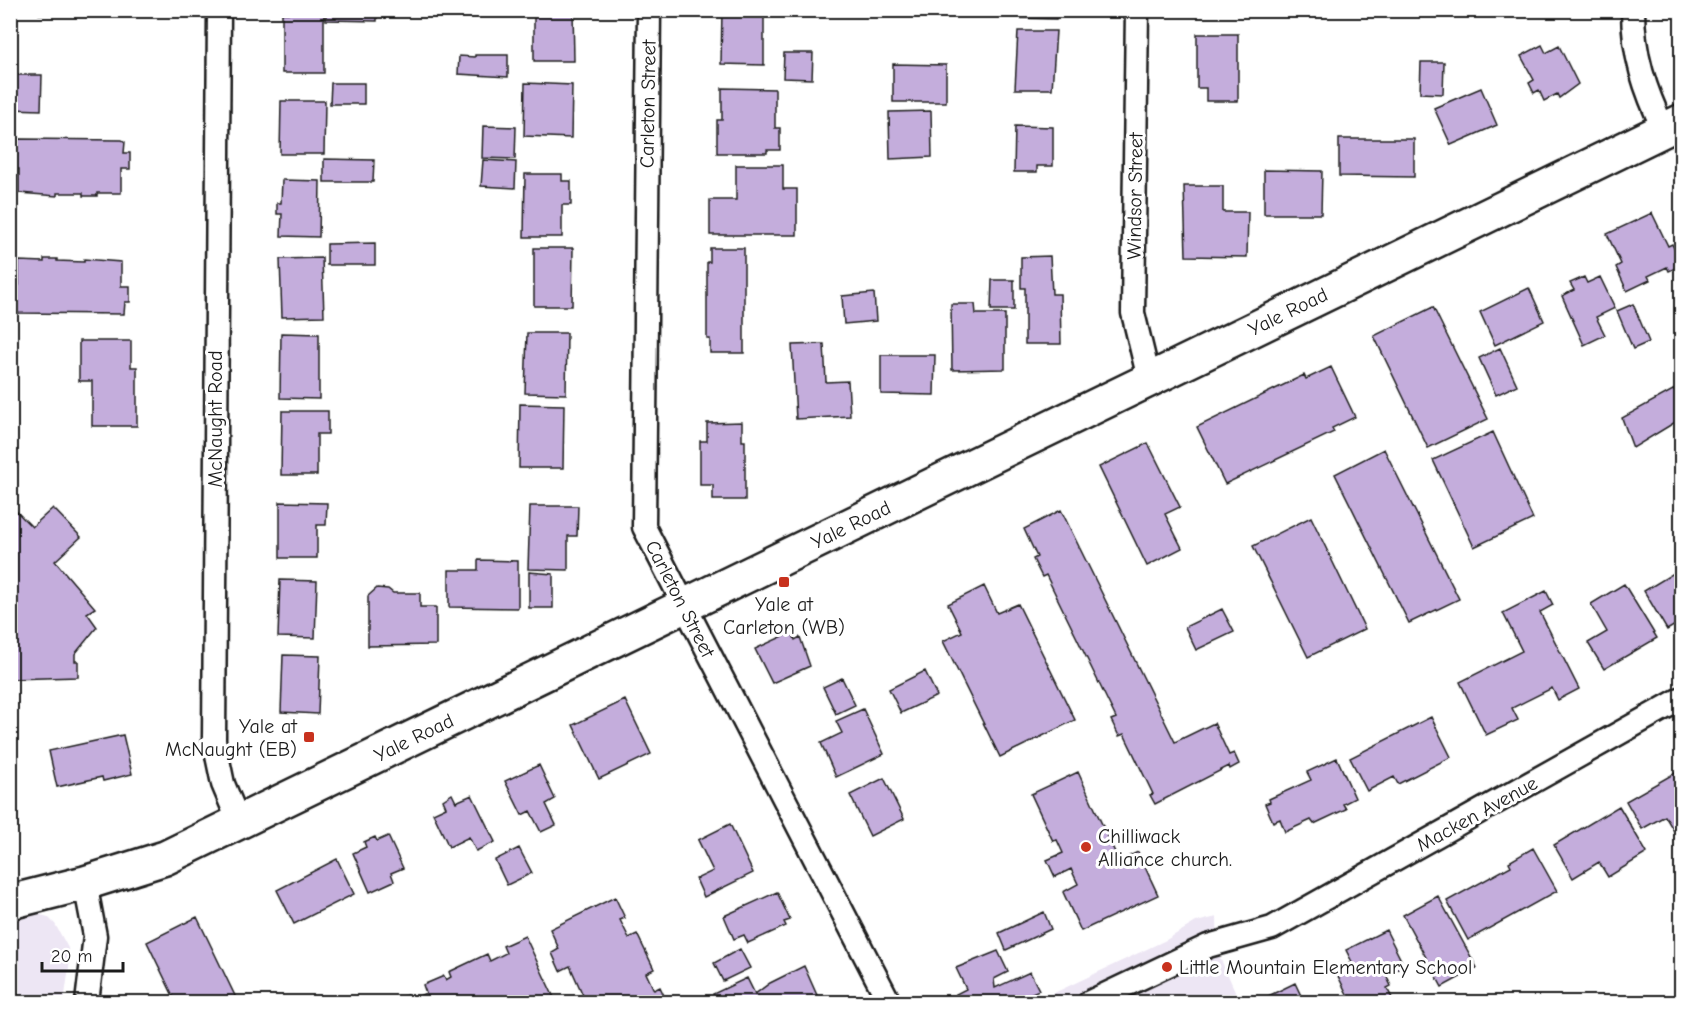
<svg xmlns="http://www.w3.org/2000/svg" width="1692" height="1013" font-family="'Comic Neue',sans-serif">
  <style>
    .built { fill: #ede6f4 }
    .building { fill: #c4addc; stroke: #1c1c1c; stroke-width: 1.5 }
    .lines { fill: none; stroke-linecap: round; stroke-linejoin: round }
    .minor-casing { stroke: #1c1c1c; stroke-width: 27 }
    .secondary-casing { stroke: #1c1c1c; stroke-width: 38 }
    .minor { stroke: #fff; stroke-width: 22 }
    .secondary { stroke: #fff; stroke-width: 33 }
    .poi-dot { fill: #c8321e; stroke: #fff; stroke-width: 2 }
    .labels { text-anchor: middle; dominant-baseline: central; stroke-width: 6; stroke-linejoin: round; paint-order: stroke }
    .street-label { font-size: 20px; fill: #1c1c1c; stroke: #fff }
    .poi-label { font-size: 20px; fill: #1c1c1c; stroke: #fff; text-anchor: start }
  </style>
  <rect width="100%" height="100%" fill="#fff"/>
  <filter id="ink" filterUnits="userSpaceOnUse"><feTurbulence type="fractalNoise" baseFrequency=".0167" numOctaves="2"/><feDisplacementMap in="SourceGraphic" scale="12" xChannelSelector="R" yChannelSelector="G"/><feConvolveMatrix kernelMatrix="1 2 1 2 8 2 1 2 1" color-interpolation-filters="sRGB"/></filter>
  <g filter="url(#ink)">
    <path class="built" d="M38,914L48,917L55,924L68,948L70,960L64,1002H11V918Z
      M1217,917L1218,953L1240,1002H1035L1166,940L1196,922Z"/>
    <path class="building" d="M39,10H67V14H39Z
      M326,10H377V21L326,20Z
      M534,10H573L574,61H534Z
      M722,10H764V65L721,64Z
      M1018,10H1056V19L1017,18Z
      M282,13H324V73H282Z
      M1018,31H1056L1052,89H1015Z
      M1197,34H1238V101H1206V88H1197Z
      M1542,45L1546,53L1559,46L1578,84L1559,98L1557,94L1544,101L1539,90L1534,93L1529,83L1534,80L1521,56Z
      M784,53H813L812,79L783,78Z
      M475,55H508V77L458,74L459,56L475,57Z
      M1421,62H1444L1443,94L1420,93Z
      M893,64L946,65V102H893Z
      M10,75H42L41,110L10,109Z
      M331,83H364V104H330Z
      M525,83L572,85L571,138L524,136Z
      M722,88L775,89V128H780V150H767V153H717V120H722Z
      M1481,88L1497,125L1451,145L1434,108Z
      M281,101H325L324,154H280Z
      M931,111L932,157L890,159L889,112Z
      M483,126L516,127L515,159L482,158Z
      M1015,126L1053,127V166H1037V172H1014Z
      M19,139L122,140L125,142L124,153H130V169H121V193H97V196H83V193H57V196L19,193V169H11V153H16V141Z
      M1339,139H1414V177L1339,176Z
      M324,159L374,160L373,182H324Z
      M483,160L516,162L515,188L481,186Z
      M736,165H783V189H797V235H710V200H736Z
      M1264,170L1322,171L1321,214H1264Z
      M525,174H562V181H571V205H562V237H524Z
      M282,180L320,181L319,237L281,236L282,214H277V203H281Z
      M1184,186H1223V212H1248L1247,257L1186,256Z
      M1652,213L1668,246L1672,244L1682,265L1669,271L1667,267L1648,276L1650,280L1627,291L1616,267L1621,264L1607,234Z
      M375,243V265H327V244Z
      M534,248H573L572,306H534Z
      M710,248H744V353H710V339H707V262H710Z
      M1050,256L1052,294H1060L1061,344H1025V288H1021V257Z
      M322,258L324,316L282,317L280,259Z
      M44,259H57V261L84,262V259L121,262V286H130V302H125L124,314L16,313V301H10L11,285H19V261L44,262Z
      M1584,277L1587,283L1600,277L1615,308L1596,317L1605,335L1584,345L1562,296L1574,290L1570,283Z
      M992,280H1014V310H991Z
      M1529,288L1544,321L1495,345L1480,312Z
      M874,293L876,321L844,324L842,296Z
      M951,304H975L976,314H1005V369L952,370Z
      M1633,304L1649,342L1633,349L1617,311Z
      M1433,307L1488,419L1428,448L1374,336Z
      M281,333L319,334V399L280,398Z
      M527,333H567L566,394L525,393Z
      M79,341H131V367H137V426H92V381H79Z
      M824,344L826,382L848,381L850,416L796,419L792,345Z
      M1500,348L1517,385L1496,395L1479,358Z
      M881,355H935L934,395L881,394Z
      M1331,367L1355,417L1332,428L1334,432L1225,484L1197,427L1304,375L1306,379Z
      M1682,385V418L1633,448L1622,418Z
      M520,404L564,405L563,468H519Z
      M282,411H328V434H317V475H281Z
      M742,422V441H745V500H713V485H700V441H707V423Z
      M1493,432L1533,519L1474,547L1433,460Z
      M1148,443L1180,507L1165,514L1182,548L1147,566L1099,467Z
      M1384,449L1459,599L1409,623L1335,474Z
      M280,502L327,503L326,525H317V558H280Z
      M530,506H578L577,536H568V570L528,569Z
      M53,508L81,537L55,561L95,608L87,613L97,627L75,654V661H78V677L10,679V512L14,509L32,527Z
      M1061,510L1175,742L1214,723L1229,755L1234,753L1239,764L1230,769L1229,766L1155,804L1150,795L1153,794L1124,734L1119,736L1111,720L1116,718L1046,575L1042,577L1033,559L1037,557L1024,529Z
      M1311,517L1365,629L1308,657L1253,546Z
      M478,560L518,561V608L449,607V570H478Z
      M1682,568V621L1667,630L1644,591Z
      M529,572L553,574V608H529Z
      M280,580L317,581L315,638L278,637Z
      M1624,584L1657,638L1604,669L1588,643L1607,632L1591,604Z
      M984,586L997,613L1018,604L1075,720L1000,757L943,641L962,632L948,604Z
      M377,588L388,589L393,593H420V607H436V645L368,646V596Z
      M1546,591L1553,605L1540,612L1579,689L1558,700L1552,688L1512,708L1518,720L1486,735L1460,682L1522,651L1503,613Z
      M1222,609L1234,632L1196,650L1185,627Z
      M792,632L795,640L800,637L810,666L772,683L755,649Z
      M283,655L320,656L318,714L281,712Z
      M925,671L937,696L901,713L889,689Z
      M842,678L855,705L836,714L823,687Z
      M625,700L651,754L599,779L573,725Z
      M863,709L884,754L836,777L821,743L842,733L836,721Z
      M1431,717L1451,757L1398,784L1394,777L1367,791L1350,758Z
      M123,735L132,774L103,781L102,777L57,787L49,751Z
      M1337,758L1355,798L1343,804L1346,809L1314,824L1311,820L1285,832L1280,819L1273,822L1265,804L1270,802L1269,799L1311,780L1307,772Z
      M539,765L555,799L546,804L556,825L541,832L530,811L522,815L505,781Z
      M1682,769V833L1677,836L1665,816L1642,829L1626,801Z
      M1078,772L1119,861L1138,852L1158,895L1081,931L1063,892L1078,884L1071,869L1055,877L1047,860L1063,853L1057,840L1053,841L1031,794Z
      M884,778L904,819L870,836L850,795Z
      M452,794L456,802L472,795L495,842L476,851L469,837L449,847L433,813L446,807L443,800Z
      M1619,806L1647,853L1608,877L1599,862L1573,878L1554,845Z
      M730,824L753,873L704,897L696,879L713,871L698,840Z
      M388,836L403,868L391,873L394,881L370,892L353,853L366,847L364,842L375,837L377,841Z
      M519,848L532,873L507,885L495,860Z
      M1533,848L1557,891L1468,940L1447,901L1511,866L1509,862Z
      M337,859L354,894L294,924L277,890Z
      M777,892L790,920L784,922L786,926L748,943L744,935L734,939L724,916Z
      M1438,896L1477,968L1442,987L1403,915Z
      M615,897L625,918L620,920L629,938L637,934L654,969L646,973L654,990L660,987L667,1002H586L570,966L560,971L552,953L559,949L550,929Z
      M1044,912L1051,929L1006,950L999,933Z
      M197,917L238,1002H176L147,942Z
      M1386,930L1404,966L1386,975L1391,986L1387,988L1394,1002H1351L1335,970L1352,962L1346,950Z
      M525,936L556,1002H392L407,995L410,1000L426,993L423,985L444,976L446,980L451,977L449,972L487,954L490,961L506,953L503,946Z
      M740,949L750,968L723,981L714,963Z
      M998,951L1008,972L994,979L995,988L1030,972L1039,990L1012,1002H960L956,994L966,989L956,968Z
      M804,966L820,1002H717L713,994L747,978L755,994L770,983Z
      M1295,983L1304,1002H1256Z"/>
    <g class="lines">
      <defs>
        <path id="minor" d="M219,10L214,741L223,784L239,822
          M649,10L644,527L889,1002
          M1137,10L1133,313L1149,379
          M1633,10C1633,55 1645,90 1664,130
          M85,883L95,936L87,1002
          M1090,1002L1208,946L1272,928L1682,698"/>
        <path id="secondary" d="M10,902L85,883L165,858L1682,121"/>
      </defs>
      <use href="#minor" class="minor-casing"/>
      <use href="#secondary" class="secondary-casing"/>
      <use href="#minor" class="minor"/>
      <use href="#secondary" class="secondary"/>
    </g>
  </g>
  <g class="poi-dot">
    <rect x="778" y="576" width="12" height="12" rx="3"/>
    <rect x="303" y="731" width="12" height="12" rx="3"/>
    <circle cx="1086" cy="847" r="6"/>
    <circle cx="1167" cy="967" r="6"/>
  </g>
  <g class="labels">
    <g class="street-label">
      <text transform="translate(648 104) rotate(-89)">Carleton Street</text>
      <text transform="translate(1135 196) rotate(-89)">Windsor Street</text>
      <text transform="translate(1288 312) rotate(-26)">Yale Road</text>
      <text transform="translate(215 419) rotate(-90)">McNaught Road</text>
      <text transform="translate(851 525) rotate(-26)">Yale Road</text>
      <text transform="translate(680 599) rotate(63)">Carleton Street</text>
      <text transform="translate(414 738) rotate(-26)">Yale Road</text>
      <text transform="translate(1477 814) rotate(-29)">Macken Avenue</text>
    </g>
    <g class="poi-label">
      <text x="784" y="604" text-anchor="middle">Yale at<tspan x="784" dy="23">Carleton (WB)</tspan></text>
      <text x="297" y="726" text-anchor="end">Yale at<tspan x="297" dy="23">McNaught (EB)</tspan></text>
      <text x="1098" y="836">Chilliwack<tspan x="1098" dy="23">Alliance church.</tspan></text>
      <text x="1179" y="967">Little Mountain Elementary School</text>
    </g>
  </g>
  <rect width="1692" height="1013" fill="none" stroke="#fff" stroke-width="36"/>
  <rect x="18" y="18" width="1656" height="977" fill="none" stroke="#1c1c1c" stroke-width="2" filter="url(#ink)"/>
  <path d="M42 962v9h81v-9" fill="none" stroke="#1c1c1c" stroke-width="3"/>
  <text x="51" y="962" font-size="18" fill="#1c1c1c" stroke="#ffffff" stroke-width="4.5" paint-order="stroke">20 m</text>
</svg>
